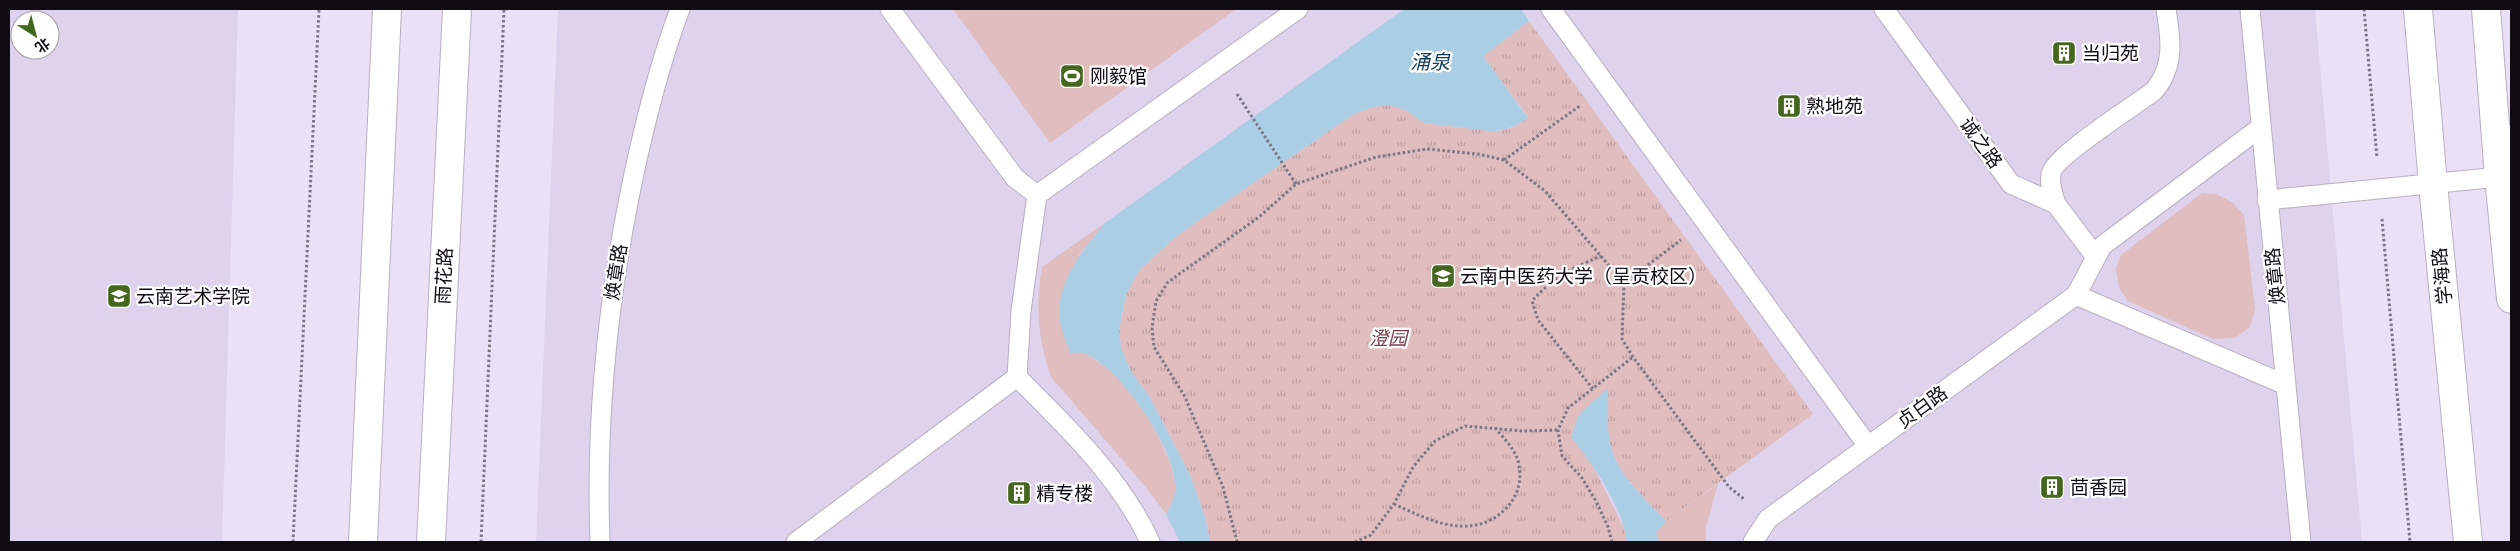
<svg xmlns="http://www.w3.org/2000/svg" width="2520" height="551" viewBox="0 0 2520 551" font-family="'Zilla Slab','Noto Sans SC',serif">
<defs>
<pattern id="grass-tufts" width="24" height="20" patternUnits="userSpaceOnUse" patternTransform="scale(1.25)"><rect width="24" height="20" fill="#e0bdbf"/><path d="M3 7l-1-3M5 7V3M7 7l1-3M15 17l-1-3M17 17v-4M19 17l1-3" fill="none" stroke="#bfa1a3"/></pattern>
</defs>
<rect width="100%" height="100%" fill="#eae1f6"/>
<path fill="#ded2ed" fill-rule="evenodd" d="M 9,9 L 238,9 L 222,542 L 9,542 ZM 20,20 L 50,20 L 50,50 L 20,50 Z
M 558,9 L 2315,9 L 2362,542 L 536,542 Z"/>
<path fill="url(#grass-tufts)" d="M 1529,21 L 1813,414 L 1666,521 C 1648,502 1620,476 1612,451 C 1605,432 1608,409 1608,389 L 1594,468 L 1625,530 L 1627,542 L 1210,542 L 1205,517 L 1190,475 L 1150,398 L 1129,368 L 1121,348 L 1119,330 L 1126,294 L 1140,269 L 1179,234 L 1352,115 L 1372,107 L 1388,105 L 1406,110 L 1424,123 L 1491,131 C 1506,131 1516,127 1528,117 L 1483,56 Z"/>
<path fill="#e0bdbf" d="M 953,9 L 1236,9 L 1050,143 Z
M 2202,193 L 2216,194 L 2233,203 L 2244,215 L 2255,309 L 2250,327 L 2235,338 L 2213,339 L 2128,301 L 2119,288 L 2116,268 L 2121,255 Z
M 1105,223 L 1079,255 L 1087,354 C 1098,362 1111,370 1121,380 C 1140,400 1179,464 1175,493 C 1174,500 1169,508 1166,514 L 1144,485 L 1051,377 C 1038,340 1035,305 1042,267 Z
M 1718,484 L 1706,527 L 1706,542 L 1659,542 L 1656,533 L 1666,521 Z"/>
<path fill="#aacee4" d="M 1404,9 L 1521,9 L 1529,21 L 1483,56 L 1528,118 C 1515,126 1506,131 1491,131 L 1424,123 L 1406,110 L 1388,105 L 1372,107 L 1352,115 L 1179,234 L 1140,269 L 1126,294 L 1119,330 L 1121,348 L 1129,368 L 1150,398 L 1190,475 L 1205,517 L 1210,542 L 1180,542 L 1166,514 C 1169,508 1174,500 1175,493 C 1181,455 1122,371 1088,355 C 1083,352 1075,353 1070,353 C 1067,344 1063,336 1061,327 C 1052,287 1081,252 1105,223 Z
M 1608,388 C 1608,408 1606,431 1612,450 C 1619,476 1648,502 1666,521 L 1656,533 L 1659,542 L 1627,542 C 1621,503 1595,468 1571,437 L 1579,414 Z"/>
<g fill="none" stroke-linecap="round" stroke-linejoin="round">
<defs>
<path id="lane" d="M 890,9 L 1015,178 L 1037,195 L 1298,9
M 1551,9 L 1868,446
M 1884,9 L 2011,184 L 2056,204 L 2095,256
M 2250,9 L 2301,542
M 2267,200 L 2499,177
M 2056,204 C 2053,195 2049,184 2051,174 C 2053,157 2137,104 2154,91 C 2175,66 2171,39 2166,9
M 2076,295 L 2286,385
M 1017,377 C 1066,426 1121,478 1150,542
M 600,542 C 595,411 610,279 639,151 C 650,103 663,54 680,9
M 796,542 L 1017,377 L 1021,311 L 1037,195
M 1753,542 L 1768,519 L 2076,295 L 2102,246 L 2261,127"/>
<path id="street" d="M 2499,177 L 2511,139"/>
<path id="secondary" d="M 2418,9 L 2433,184 L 2468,542
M 2486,9 L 2499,177 L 2511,299
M 363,542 L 387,9
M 431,542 L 457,9"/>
</defs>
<use href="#lane" stroke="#b8afc3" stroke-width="21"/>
<use href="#street" stroke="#b8afc3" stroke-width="30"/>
<use href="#secondary" stroke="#b8afc3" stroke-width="30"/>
<path stroke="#7b7583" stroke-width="3" stroke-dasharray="2.5 2.5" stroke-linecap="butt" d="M 2364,9 L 2377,158
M 1237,94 L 1296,184
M 1504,160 L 1581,105
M 2382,219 L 2410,542
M 1624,283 L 1681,240
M 1593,389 L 1538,320 L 1532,301 C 1555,276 1570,269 1601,256
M 1394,504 C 1414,513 1437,525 1459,526 C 1493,529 1526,501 1519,465 C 1517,451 1503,437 1494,427
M 293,542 L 319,9
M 481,542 L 504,9
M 1237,542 L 1223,487 L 1185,397 L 1154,347 L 1152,328 L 1156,301 L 1168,282 L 1259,217 L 1296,184 L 1376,157 L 1427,149 L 1478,154 L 1504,160 L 1545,191 L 1624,283 L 1622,339 L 1633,357 L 1729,487 L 1744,499
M 1355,542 L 1371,535 L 1394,504 L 1413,467 L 1435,441 L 1465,426 L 1523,431 L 1558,430
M 1612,542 L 1608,527 L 1596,501 L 1582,478 L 1562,456 L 1558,430 L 1568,408 L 1633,357"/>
<use href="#lane" stroke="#fff" stroke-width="19"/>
<use href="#street" stroke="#fff" stroke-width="28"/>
<use href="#secondary" stroke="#fff" stroke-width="28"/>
</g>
<defs>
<symbol id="building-square" viewBox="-11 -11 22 22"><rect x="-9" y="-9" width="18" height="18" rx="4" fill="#44661d" stroke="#fff"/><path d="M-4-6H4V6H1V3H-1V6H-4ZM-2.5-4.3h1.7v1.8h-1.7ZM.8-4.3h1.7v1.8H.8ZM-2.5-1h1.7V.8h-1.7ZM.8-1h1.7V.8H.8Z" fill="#fff"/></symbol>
<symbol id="stadium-square" viewBox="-11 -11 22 22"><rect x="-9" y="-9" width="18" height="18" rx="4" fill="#44661d" stroke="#fff"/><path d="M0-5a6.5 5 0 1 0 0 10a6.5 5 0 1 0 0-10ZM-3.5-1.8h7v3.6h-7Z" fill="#fff"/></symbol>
<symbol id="university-square" viewBox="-11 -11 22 22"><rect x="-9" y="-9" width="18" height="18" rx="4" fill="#44661d" stroke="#fff"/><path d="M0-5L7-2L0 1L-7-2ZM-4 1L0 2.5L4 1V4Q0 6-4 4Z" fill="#fff"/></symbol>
</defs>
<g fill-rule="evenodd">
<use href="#building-square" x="2050" y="39" width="28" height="28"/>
<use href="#stadium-square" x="1058" y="62" width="28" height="28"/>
<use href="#building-square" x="1775" y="92" width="28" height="28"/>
<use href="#university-square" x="1429" y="262" width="28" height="28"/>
<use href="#university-square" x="105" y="282" width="28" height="28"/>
<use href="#building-square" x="2038" y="473" width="28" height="28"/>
<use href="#building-square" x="1005" y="479" width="28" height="28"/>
</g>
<g text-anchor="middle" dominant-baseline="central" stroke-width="4.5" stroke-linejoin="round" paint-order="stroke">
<g font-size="19" fill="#0f0c13" stroke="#fff" text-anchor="start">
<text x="2082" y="53">当归苑</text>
<text x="1090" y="76">刚毅馆</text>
<text x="1806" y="106">熟地苑</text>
<text x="1460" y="276">云南中医药大学（呈贡校区）</text>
<text x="136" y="296">云南艺术学院</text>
<text x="2070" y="487">茴香园</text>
<text x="1036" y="493">精专楼</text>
</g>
<g font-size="19" fill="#0f0c13" stroke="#fff">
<text transform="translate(1981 143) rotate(54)">诚之路</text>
<text transform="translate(616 272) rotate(-81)">焕章路</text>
<text transform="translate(444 276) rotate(-87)">雨花路</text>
<text transform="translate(2275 276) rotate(-96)">焕章路</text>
<text transform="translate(2442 276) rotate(-96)">学海路</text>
<text transform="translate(1922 407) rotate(-36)">贞白路</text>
</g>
<g font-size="19" font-style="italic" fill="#773e44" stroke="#fff">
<text x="1388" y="338">澄园</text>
</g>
<g font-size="20" font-style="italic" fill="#103e56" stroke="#fff">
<text x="1430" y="62">涌泉</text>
</g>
</g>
<rect width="2520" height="551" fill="none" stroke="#0f0c13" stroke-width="20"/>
<g transform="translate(35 35) rotate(144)"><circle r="24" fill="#ffffff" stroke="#9f9ea1"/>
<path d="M0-4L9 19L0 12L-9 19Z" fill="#44661d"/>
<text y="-8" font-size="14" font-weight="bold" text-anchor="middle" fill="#0f0c13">北</text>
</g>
</svg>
